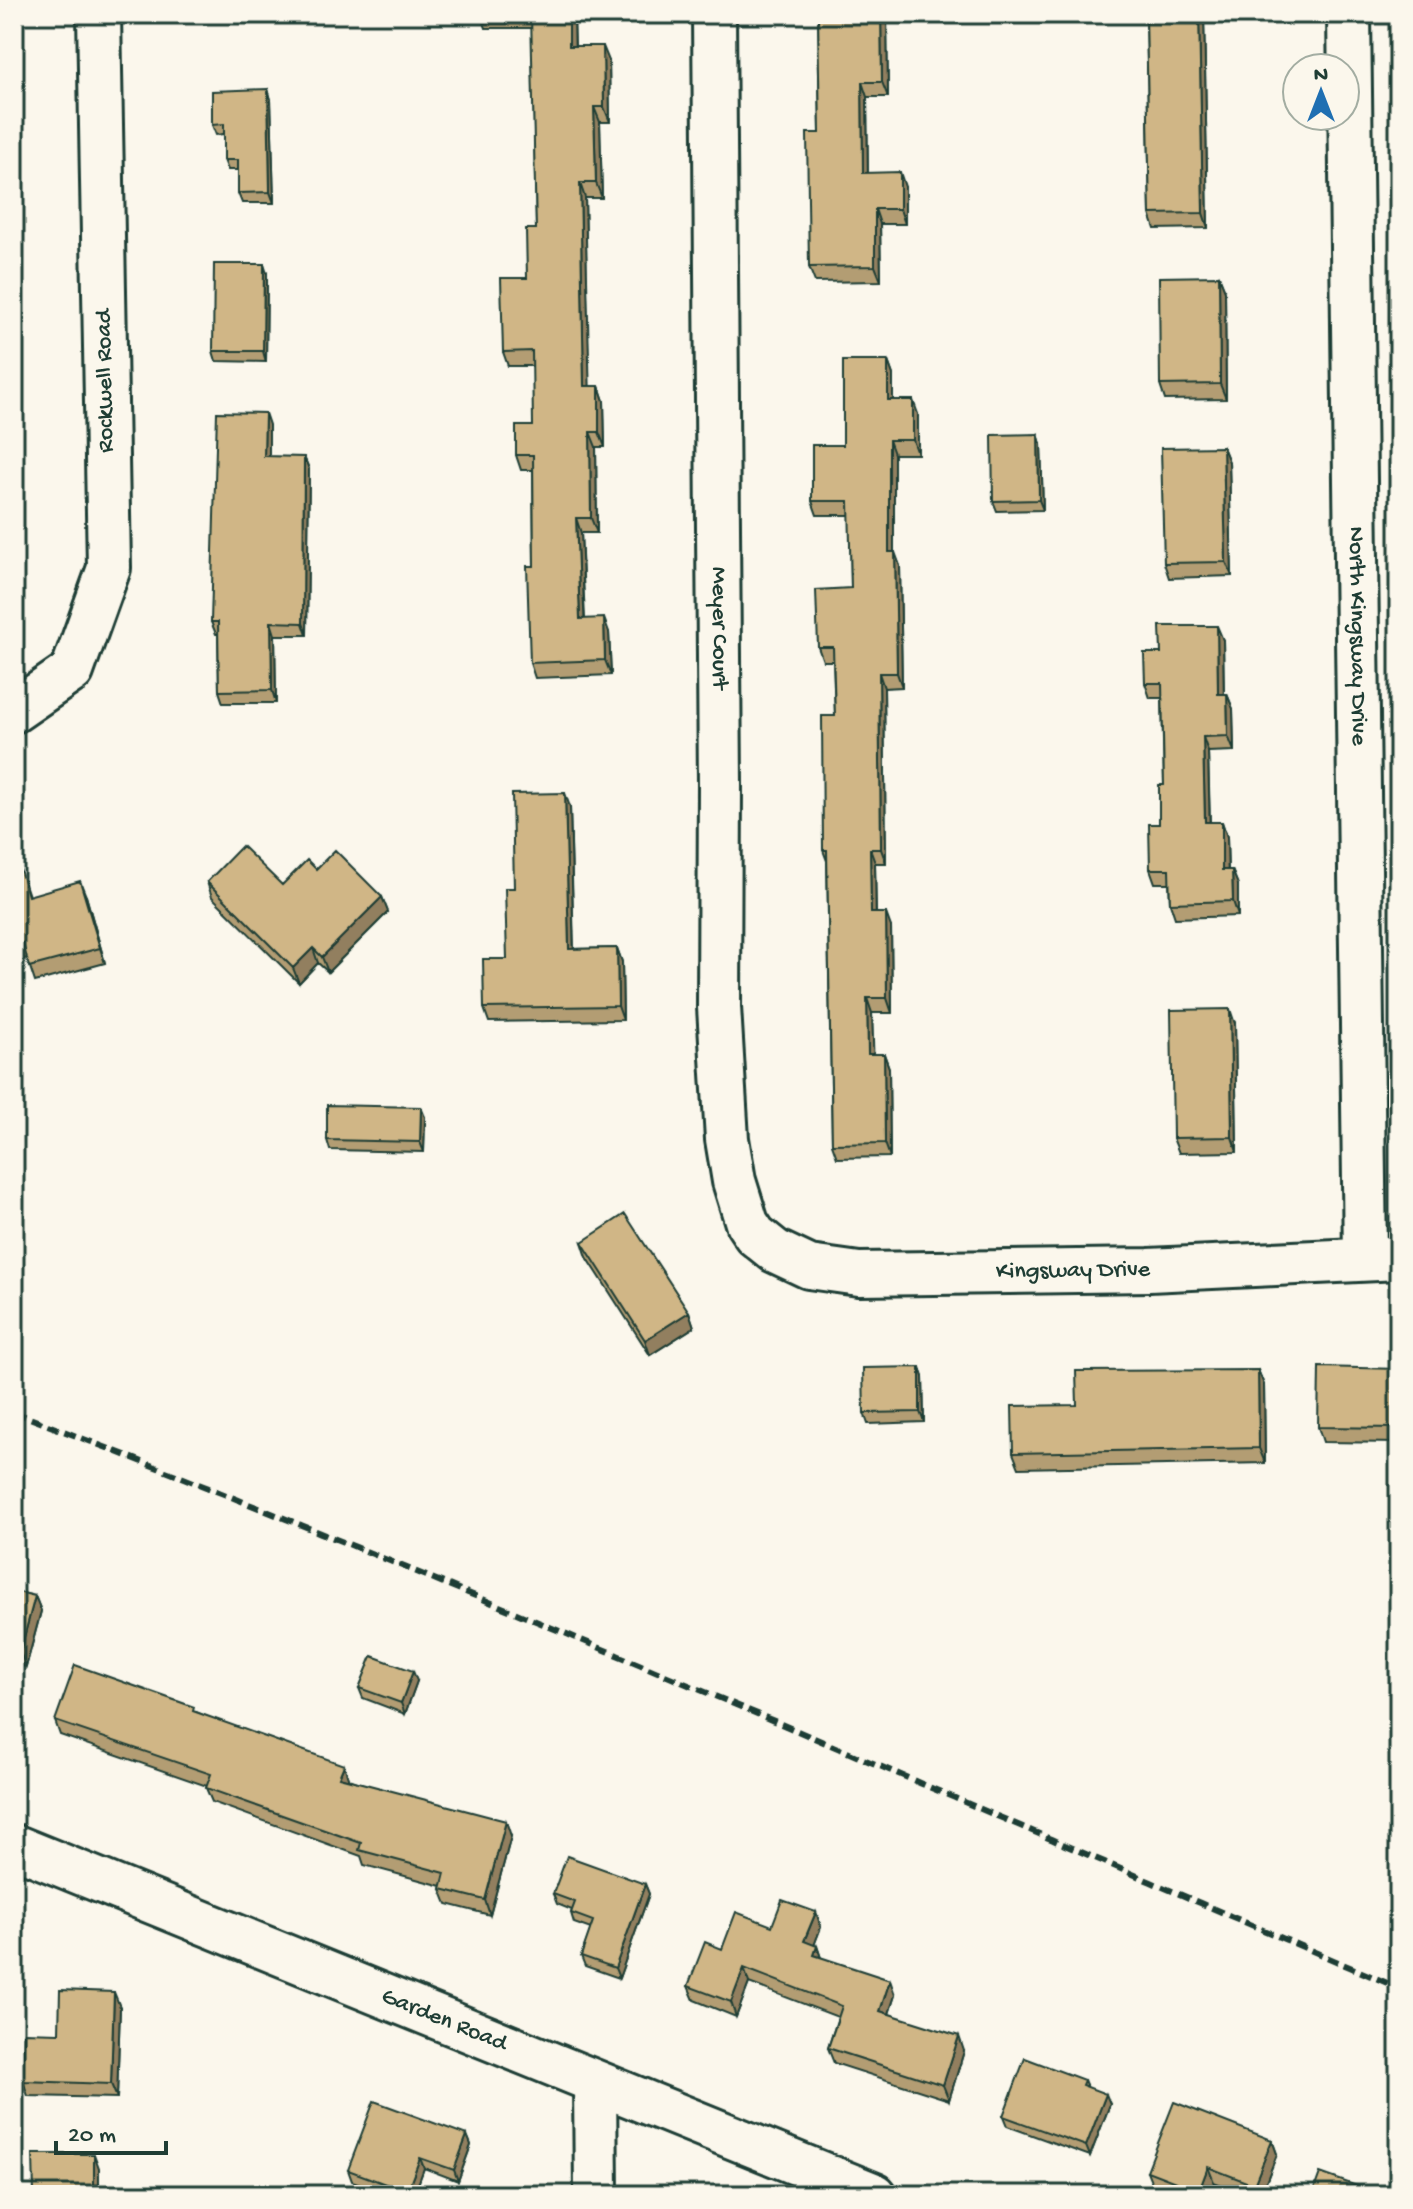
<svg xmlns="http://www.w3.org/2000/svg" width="1413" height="2209" viewBox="0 0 1413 2209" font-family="'Gochi Hand',sans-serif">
<rect width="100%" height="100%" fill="#fbf7ec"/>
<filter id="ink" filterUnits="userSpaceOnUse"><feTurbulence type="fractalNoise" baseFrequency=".0125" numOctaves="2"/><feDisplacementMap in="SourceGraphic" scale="16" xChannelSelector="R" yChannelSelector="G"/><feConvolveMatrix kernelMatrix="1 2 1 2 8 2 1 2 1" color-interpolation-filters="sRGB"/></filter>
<g filter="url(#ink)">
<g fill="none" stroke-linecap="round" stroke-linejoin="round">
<defs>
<g id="minor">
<path id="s1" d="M 714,14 L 720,785 L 719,1007 L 727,1139 L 734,1181 L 747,1223 L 755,1235 L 775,1251 L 809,1267 L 859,1274 L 1149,1270 L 1399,1258"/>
<path id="s2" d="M 1349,14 L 1365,1258"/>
<path d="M 14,711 L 72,671 L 109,568 L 99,14"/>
<path id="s3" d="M 14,1846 L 875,2195"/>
<path d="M 595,2083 L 596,2195"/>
</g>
</defs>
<use href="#minor" stroke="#1f3d34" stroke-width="48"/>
<use href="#minor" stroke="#fbf7ec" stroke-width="42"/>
<path stroke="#1f3d34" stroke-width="6" stroke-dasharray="12 6" stroke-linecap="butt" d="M 14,1412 C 481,1591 939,1792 1399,1988"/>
</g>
<path fill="#b39d73" stroke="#1f3d34" stroke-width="2" d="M 481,14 L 574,14 L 575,46 L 609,61 L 610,122 L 600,122 L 602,198 L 585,198 L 589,386 L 599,386 L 604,401 L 605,447 L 596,447 L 597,533 L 581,533 L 585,619 L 609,632 L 611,675 L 535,678 L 530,663 L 534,566 L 533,470 L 521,470 L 516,455 L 533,426 L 533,366 L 508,366 L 503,352 L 527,278 L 536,229 L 532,28 L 486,28 Z
M 818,14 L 887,14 L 888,97 L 867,97 L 868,173 L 905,187 L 905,224 L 880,224 L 881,281 L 815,282 L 809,267 L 820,133 Z
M 1146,14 L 1204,14 L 1208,228 L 1155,229 L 1150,214 Z
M 268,89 L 271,100 L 274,203 L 242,203 L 238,193 L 238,170 L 228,170 L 224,160 L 224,134 L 216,135 L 212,125 Z
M 267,274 L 266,362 L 216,361 L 213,351 Z
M 1219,276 L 1225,291 L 1226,399 L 1165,400 L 1160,385 Z
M 888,361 L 893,375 L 893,400 L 918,414 L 918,454 L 894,454 L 894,552 L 900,566 L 902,687 L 884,688 L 886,863 L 875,863 L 876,913 L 891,927 L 892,1013 L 872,1013 L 873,1054 L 884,1054 L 889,1068 L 890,1157 L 837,1158 L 832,1144 L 827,861 L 823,850 L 835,716 L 833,661 L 823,661 L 818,647 L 851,588 L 850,515 L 817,515 L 812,501 Z
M 269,425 L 269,457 L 304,457 L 309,469 L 307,635 L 275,635 L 276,703 L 223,703 L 219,691 L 218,634 L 216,634 L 211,622 Z
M 1038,434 L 1041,444 L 1043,510 L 997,511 L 993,501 Z
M 1223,447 L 1229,462 L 1232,576 L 1169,578 L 1164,563 Z
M 1223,640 L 1224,694 L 1227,694 L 1233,709 L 1234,751 L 1208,752 L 1210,822 L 1222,822 L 1227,837 L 1228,870 L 1232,870 L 1238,885 L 1238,916 L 1175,918 L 1170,903 L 1169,883 L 1155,883 L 1150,869 L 1159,824 L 1164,785 L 1162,698 L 1150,698 L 1145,683 L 1161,653 Z
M 570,807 L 574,949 L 617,948 L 622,962 L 623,1020 L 489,1022 L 484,1008 L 507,959 L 514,888 Z
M 14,867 L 24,881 L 29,896 L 86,896 L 105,963 L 35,982 L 27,958 L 14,962 Z
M 316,869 L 382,897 L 388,912 L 328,972 L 318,963 L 299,983 L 212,897 L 207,882 L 282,885 Z
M 1235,1024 L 1237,1152 L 1179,1153 L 1173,1138 Z
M 425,1117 L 424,1152 L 330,1150 L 327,1140 Z
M 582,1242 L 689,1312 L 694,1327 L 650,1355 L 587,1257 Z
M 1399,1369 L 1399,1443 L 1323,1442 L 1318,1427 Z
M 1258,1370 L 1264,1385 L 1265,1463 L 1019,1468 L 1013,1453 L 1077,1405 Z
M 923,1377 L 924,1422 L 868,1424 L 864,1413 Z
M 14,1591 L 35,1596 L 41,1611 L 26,1667 L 14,1664 Z
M 417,1681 L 405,1714 L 363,1698 L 359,1688 Z
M 196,1712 L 349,1779 L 511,1836 L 490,1915 L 447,1904 L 441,1889 L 442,1886 L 364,1865 L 361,1856 L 212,1802 L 206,1788 L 207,1786 L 60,1735 L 55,1721 Z
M 645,1884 L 649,1894 L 619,1978 L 585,1966 L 581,1956 L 591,1929 L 574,1923 L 571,1913 L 572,1910 L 557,1904 L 553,1894 Z
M 816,1912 L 821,1927 L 814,1945 L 817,1946 L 821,1958 L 895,1995 L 889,2014 L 964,2051 L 949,2100 L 834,2063 L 828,2048 L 838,2017 L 749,1983 L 736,2017 L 694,2000 L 688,1986 L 722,1949 L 772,1926 Z
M 120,2007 L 117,2098 L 28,2096 L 23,2081 L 59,2033 Z
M 1084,2080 L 1087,2087 L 1110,2104 L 1090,2156 L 1007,2126 L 1003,2116 Z
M 467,2135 L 471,2145 L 458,2181 L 424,2168 L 414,2195 L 391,2195 L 352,2181 L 348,2170 Z
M 1272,2140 L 1277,2154 L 1261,2195 L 1248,2195 L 1214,2182 L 1209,2195 L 1177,2195 L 1153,2186 L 1147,2171 Z"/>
<path fill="#927f5e" stroke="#1f3d34" stroke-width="2" d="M 569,14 L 574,14 L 575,61 L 569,46 Z
M 881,14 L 887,14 L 888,97 L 882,82 Z
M 1199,14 L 1204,14 L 1208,228 L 1203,213 Z
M 603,46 L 609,61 L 610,122 L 604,107 Z
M 862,82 L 867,97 L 868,188 L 863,173 Z
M 268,89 L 271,100 L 274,203 L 270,192 Z
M 594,107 L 600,122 L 602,198 L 596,183 Z
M 900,172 L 905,187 L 905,224 L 900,209 Z
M 580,183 L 585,198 L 590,401 L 584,386 Z
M 875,209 L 880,224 L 881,281 L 875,266 Z
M 264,264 L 267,274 L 266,362 L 263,351 Z
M 1219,276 L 1225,291 L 1226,399 L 1220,384 Z
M 888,361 L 893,375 L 893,414 L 888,400 Z
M 599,386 L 604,401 L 605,447 L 599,432 Z
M 913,400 L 918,414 L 918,454 L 913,440 Z
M 265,413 L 269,425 L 269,469 L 264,456 Z
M 590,432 L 596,447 L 597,533 L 591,518 Z
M 1038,434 L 1041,444 L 1043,510 L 1039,500 Z
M 889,440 L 894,454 L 894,566 L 889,552 Z
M 1223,447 L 1229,462 L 1232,576 L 1226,562 Z
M 304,457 L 309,469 L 307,635 L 303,623 Z
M 576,518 L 581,533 L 585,634 L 580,619 Z
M 895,552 L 900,566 L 902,687 L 897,673 Z
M 604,618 L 609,632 L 611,675 L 605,660 Z
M 271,622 L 275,635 L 276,703 L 272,690 Z
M 1217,626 L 1223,640 L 1224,709 L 1218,694 Z
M 879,673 L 884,688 L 886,863 L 881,849 Z
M 1227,694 L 1233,709 L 1234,751 L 1228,736 Z
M 1203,737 L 1208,752 L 1210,837 L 1205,822 Z
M 565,793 L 570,807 L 574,963 L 569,949 Z
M 1222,822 L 1227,837 L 1228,885 L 1222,870 Z
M 870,849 L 875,863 L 876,927 L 871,913 Z
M 1232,870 L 1238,885 L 1238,916 L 1233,901 Z
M 80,881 L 86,896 L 105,963 L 100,948 Z
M 382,897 L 388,912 L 328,972 L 322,957 Z
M 886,913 L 891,927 L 892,1013 L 887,998 Z
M 313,948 L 318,963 L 299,983 L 293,968 Z
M 617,948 L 622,962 L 623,1020 L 618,1006 Z
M 867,998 L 872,1013 L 874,1068 L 868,1054 Z
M 1230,1009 L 1235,1024 L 1237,1152 L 1232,1137 Z
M 884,1054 L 889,1068 L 890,1157 L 885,1143 Z
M 421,1107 L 425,1117 L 424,1152 L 420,1142 Z
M 689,1312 L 694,1327 L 650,1355 L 645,1340 Z
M 920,1367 L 923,1377 L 924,1422 L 920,1412 Z
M 1258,1370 L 1264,1385 L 1265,1463 L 1259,1448 Z
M 35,1596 L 41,1611 L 26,1667 L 20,1652 Z
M 413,1671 L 417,1681 L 405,1714 L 401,1703 Z
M 344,1765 L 349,1780 L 339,1777 Z
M 506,1821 L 511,1836 L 490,1915 L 485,1900 Z
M 645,1884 L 649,1894 L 619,1978 L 615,1968 Z
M 816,1912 L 821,1927 L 810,1956 L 804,1941 Z
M 817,1946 L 822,1961 L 814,1955 Z
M 744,1968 L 749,1983 L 736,2017 L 731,2002 Z
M 890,1980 L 895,1995 L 885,2026 L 880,2011 Z
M 114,1992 L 120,2007 L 117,2098 L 111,2084 Z
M 959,2036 L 964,2051 L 949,2100 L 943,2085 Z
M 1106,2094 L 1110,2104 L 1090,2156 L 1086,2146 Z
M 467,2135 L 471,2145 L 458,2181 L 454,2170 Z
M 1272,2140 L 1277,2154 L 1261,2195 L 1258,2195 L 1254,2185 Z
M 94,2154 L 99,2168 L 99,2195 L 94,2195 Z
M 420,2158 L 424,2168 L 414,2195 L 408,2195 L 407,2192 Z
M 1208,2167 L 1214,2182 L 1209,2195 L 1201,2195 L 1199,2191 Z"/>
<path fill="#d0b686" stroke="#1f3d34" stroke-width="2" d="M 531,14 L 569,14 L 569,46 L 603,46 L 604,107 L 594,107 L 596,183 L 580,183 L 584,386 L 599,386 L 599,432 L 590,432 L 591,518 L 576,518 L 580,619 L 604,618 L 605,660 L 530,663 L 527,566 L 534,566 L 533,455 L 516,455 L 516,426 L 533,426 L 532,351 L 503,352 L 501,278 L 527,278 L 526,229 L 536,229 Z
M 818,14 L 881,14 L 882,82 L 862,82 L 863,173 L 900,172 L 900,209 L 875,209 L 875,266 L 809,267 L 807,133 L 820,133 Z
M 1146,14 L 1199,14 L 1203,213 L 1150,214 Z
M 268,89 L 270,192 L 238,193 L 238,160 L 224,160 L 224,124 L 212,125 L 212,91 Z
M 214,264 L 264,264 L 263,351 L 213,351 Z
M 1219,276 L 1220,384 L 1160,385 L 1159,277 Z
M 843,361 L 888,361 L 888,400 L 913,400 L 913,440 L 889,440 L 889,552 L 895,552 L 897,673 L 879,673 L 881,849 L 870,849 L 871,913 L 886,913 L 887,998 L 867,998 L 868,1054 L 884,1054 L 885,1143 L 832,1144 L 827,850 L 823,850 L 822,716 L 835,716 L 833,647 L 818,647 L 816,590 L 851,588 L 849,501 L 812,501 L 812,445 L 843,445 Z
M 217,412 L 265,413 L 264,456 L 304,457 L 303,623 L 271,622 L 272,690 L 219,691 L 218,622 L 211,622 Z
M 1038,434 L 1039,500 L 993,501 L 992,435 Z
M 1223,447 L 1226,562 L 1164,563 L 1161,448 Z
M 1160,626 L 1217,626 L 1218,694 L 1227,694 L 1228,736 L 1203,737 L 1205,822 L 1222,822 L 1222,870 L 1232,870 L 1233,901 L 1170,903 L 1169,869 L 1150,869 L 1149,824 L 1159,824 L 1159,785 L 1164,785 L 1162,683 L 1145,683 L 1144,653 L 1161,653 Z
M 565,793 L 569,949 L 617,948 L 618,1006 L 484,1008 L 483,959 L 507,959 L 505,888 L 514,888 L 512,794 Z
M 242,846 L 282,885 L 307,860 L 316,869 L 335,850 L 382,897 L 322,957 L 313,948 L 293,968 L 207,882 Z
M 19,866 L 28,896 L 80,881 L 100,948 L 29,967 L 23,943 L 14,945 L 14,867 Z
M 1230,1009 L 1232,1137 L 1173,1138 L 1171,1010 Z
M 327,1105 L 421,1107 L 420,1142 L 327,1140 Z
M 625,1214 L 689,1312 L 645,1340 L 582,1242 Z
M 920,1367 L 920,1412 L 864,1413 L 863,1368 Z
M 1319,1367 L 1399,1369 L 1399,1428 L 1318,1427 Z
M 1258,1370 L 1259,1448 L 1013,1453 L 1012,1406 L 1077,1405 L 1076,1371 Z
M 14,1591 L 35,1596 L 20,1652 L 14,1651 Z
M 372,1656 L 413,1671 L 401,1703 L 359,1688 Z
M 75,1665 L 194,1707 L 193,1711 L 344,1765 L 339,1777 L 506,1821 L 485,1900 L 441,1889 L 445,1873 L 359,1850 L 361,1843 L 206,1788 L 211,1774 L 55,1721 Z
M 567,1856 L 645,1884 L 615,1968 L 581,1956 L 593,1921 L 571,1913 L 575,1902 L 553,1894 Z
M 782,1900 L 816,1912 L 804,1941 L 817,1946 L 814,1955 L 890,1980 L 880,2011 L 959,2036 L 943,2085 L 828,2048 L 842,2006 L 744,1968 L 731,2002 L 688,1986 L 705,1942 L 722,1949 L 736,1912 L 772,1926 Z
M 60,1990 L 114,1992 L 111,2084 L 23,2081 L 24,2032 L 59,2033 Z
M 1025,2058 L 1084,2080 L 1082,2085 L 1106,2094 L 1086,2146 L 1003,2116 Z
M 374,2101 L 467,2135 L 454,2170 L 420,2158 L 407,2192 L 348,2170 Z
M 1174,2102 L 1272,2140 L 1254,2185 L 1208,2167 L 1199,2191 L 1147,2171 Z
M 33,2154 L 94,2154 L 94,2195 L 34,2195 Z
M 1320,2173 L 1382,2195 L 1312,2195 Z"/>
</g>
<g text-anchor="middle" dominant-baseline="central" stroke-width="7" stroke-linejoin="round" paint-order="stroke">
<g font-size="24" fill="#1f3d34" stroke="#fbf7ec">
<text transform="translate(106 381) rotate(-91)">Rockwell Road</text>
<text stroke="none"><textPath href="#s1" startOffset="614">Meyer Court</textPath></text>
<text stroke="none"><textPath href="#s2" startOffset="622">North Kingsway Drive</textPath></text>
<text stroke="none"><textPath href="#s1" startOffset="1554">Kingsway Drive</textPath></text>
<text stroke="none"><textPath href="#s3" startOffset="464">Garden Road</textPath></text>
</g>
</g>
<rect width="1413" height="2209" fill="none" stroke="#fbf7ec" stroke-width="48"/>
<rect x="24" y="24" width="1365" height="2161" fill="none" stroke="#1f3d34" stroke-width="3" filter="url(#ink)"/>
<g transform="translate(1321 92)"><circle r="38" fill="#fbf7ec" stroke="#a3ada2" stroke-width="2"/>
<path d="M0-6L14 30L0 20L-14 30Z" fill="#1f6fb2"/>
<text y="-12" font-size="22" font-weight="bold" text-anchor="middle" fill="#1f3d34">N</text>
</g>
<path d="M56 2141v12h110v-12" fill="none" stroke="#1f3d34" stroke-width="4"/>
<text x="68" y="2141" font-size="24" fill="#1f3d34" stroke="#fbf7ec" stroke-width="6" paint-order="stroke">20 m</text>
</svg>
